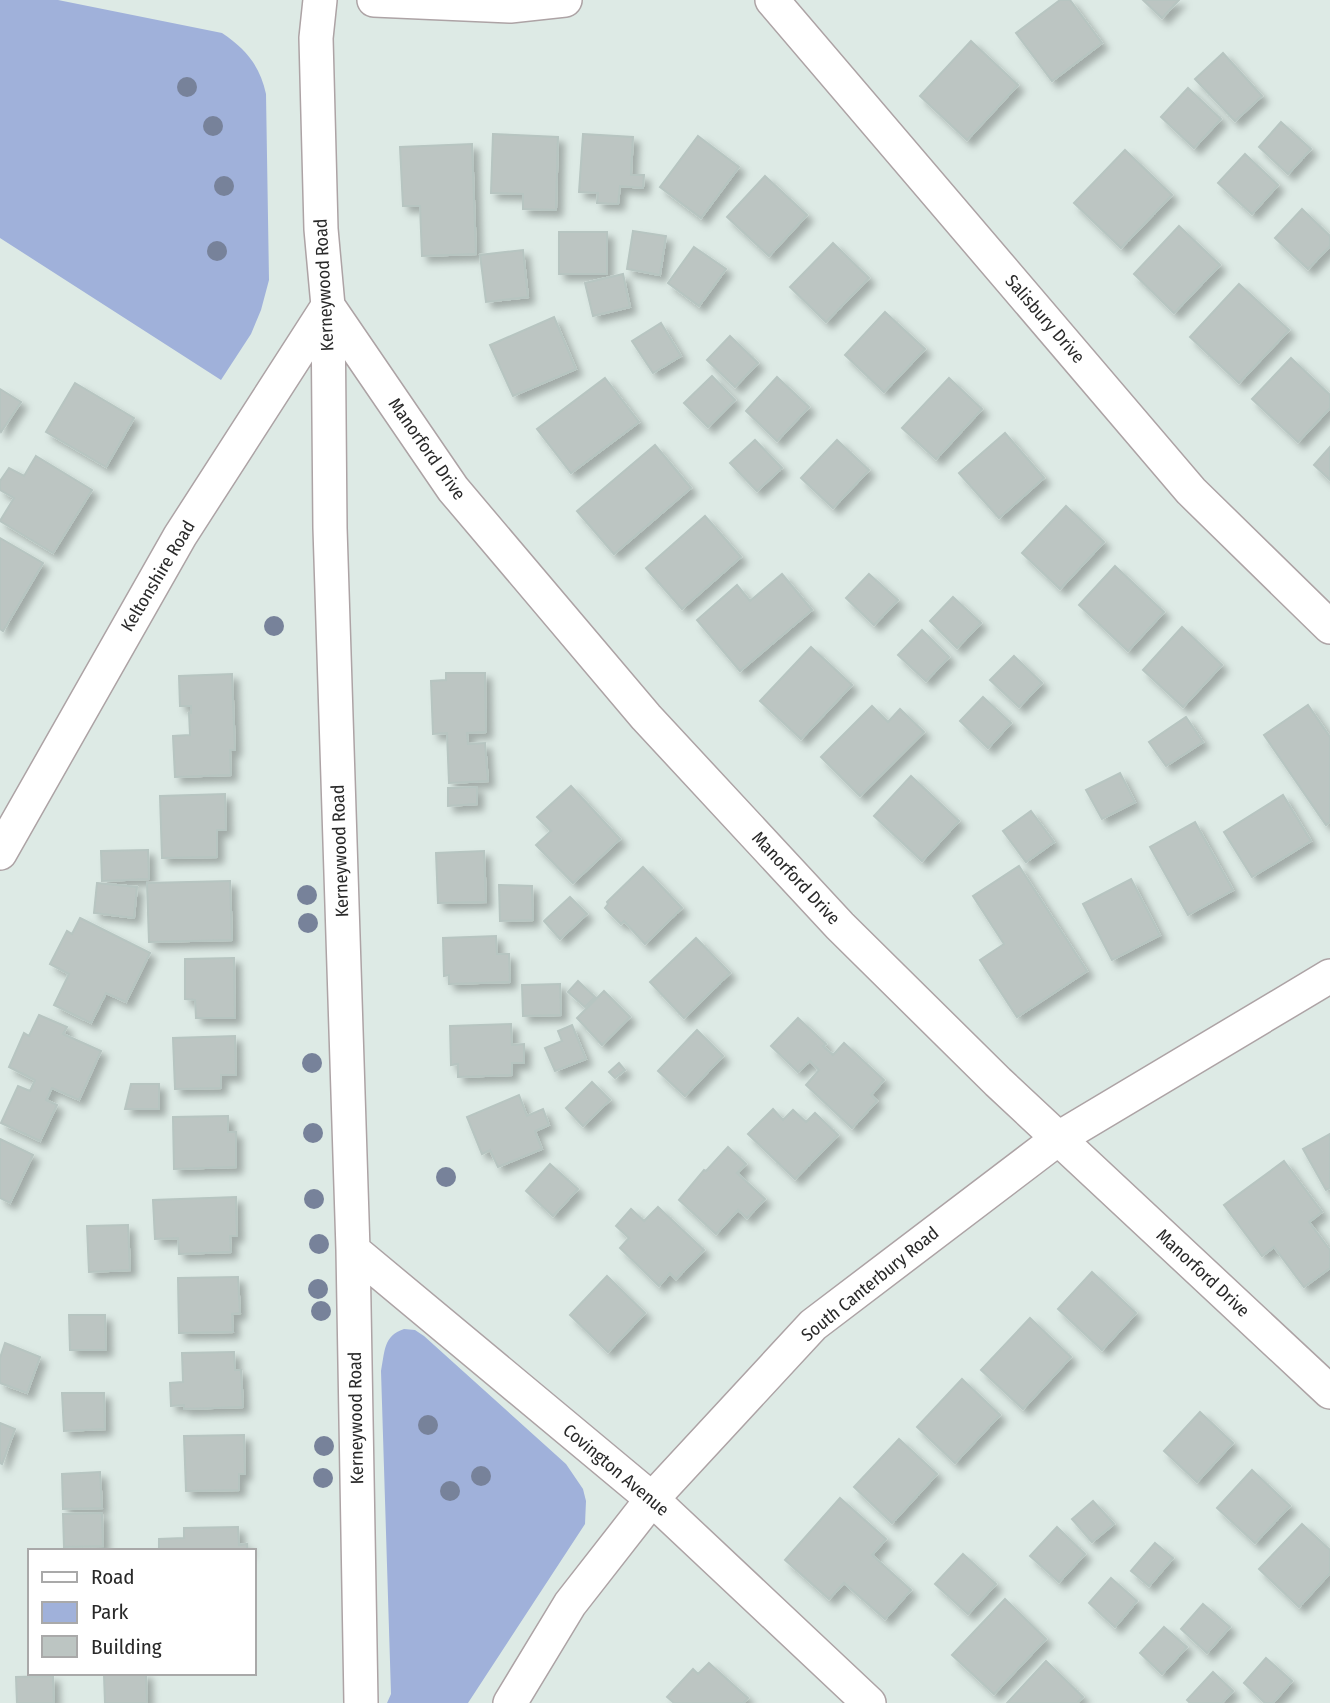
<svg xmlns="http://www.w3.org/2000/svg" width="1330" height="1703" viewBox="0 0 1330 1703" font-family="'Fira Sans Condensed',sans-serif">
<defs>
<filter id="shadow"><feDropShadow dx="6" dy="6" stdDeviation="3.5" flood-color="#0004"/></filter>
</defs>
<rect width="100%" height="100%" fill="#ddeae5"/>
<path fill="#a0b1da" d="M 0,0 L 58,0 L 222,33 C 246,49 260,66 266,94 L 269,280 L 261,310 L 251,334 L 221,380 L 0,238 Z
M 404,1329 L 415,1330 L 424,1336 L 566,1464 L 583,1489 L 586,1501 L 585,1524 L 468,1703 L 387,1703 L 391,1694 L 381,1371 C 385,1352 383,1336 404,1329 Z"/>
<path fill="#bcc5c2" stroke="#b7c5c1" stroke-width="2" filter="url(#shadow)" d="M 1060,0 L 1070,0 L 1102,43 L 1052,81 L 1016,33 Z
M 1143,0 L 1179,0 L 1162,18 Z
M 971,41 L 1018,85 L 967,140 L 920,96 Z
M 1223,53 L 1262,96 L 1235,121 L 1195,79 Z
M 1188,88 L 1221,119 L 1194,148 L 1161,117 Z
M 1281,122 L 1311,149 L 1288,174 L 1259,147 Z
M 493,134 L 558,137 L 556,210 L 523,209 L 523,194 L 491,193 Z
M 583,134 L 633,137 L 631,175 L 644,175 L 643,188 L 620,186 L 618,204 L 597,203 L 598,193 L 579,192 Z
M 698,136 L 739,167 L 701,218 L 660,187 Z
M 472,144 L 476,254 L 422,256 L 420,206 L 403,206 L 400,147 Z
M 1125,150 L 1172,195 L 1121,248 L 1074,203 Z
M 1245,154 L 1278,185 L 1252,214 L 1218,183 Z
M 765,176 L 807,215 L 769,256 L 727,217 Z
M 1302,209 L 1330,236 L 1330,246 L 1308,269 L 1275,238 Z
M 1179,226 L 1220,265 L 1174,313 L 1134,274 Z
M 633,231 L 666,236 L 660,275 L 627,269 Z
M 559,232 L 607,232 L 607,274 L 559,274 Z
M 833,243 L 869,278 L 826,322 L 790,287 Z
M 694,247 L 726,269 L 699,306 L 668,283 Z
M 523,250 L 528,297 L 486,302 L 480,255 Z
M 623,274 L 630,307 L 593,316 L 585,283 Z
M 1239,284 L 1289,330 L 1239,383 L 1190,337 Z
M 885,312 L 925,349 L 884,392 L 845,355 Z
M 554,317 L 576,369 L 513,396 L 490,345 Z
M 661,323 L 681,356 L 653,373 L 632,341 Z
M 730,336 L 758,363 L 735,387 L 707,360 Z
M 1291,358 L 1330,395 L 1330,408 L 1298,442 L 1252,399 Z
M 712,376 L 735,400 L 708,427 L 684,403 Z
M 777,377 L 809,407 L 777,441 L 746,411 Z
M 605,378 L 639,422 L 571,473 L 537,429 Z
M 949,378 L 982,409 L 936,459 L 902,428 Z
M 75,383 L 134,418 L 106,467 L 46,432 Z
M 0,389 L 21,402 L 1,432 L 0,430 Z
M 1005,433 L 1044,478 L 999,518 L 959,473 Z
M 755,440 L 782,468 L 757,491 L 730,463 Z
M 837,440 L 869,470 L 833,508 L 801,478 Z
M 655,445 L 691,488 L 614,554 L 577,511 Z
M 1330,447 L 1330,480 L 1314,465 Z
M 36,456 L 92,490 L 53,553 L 0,521 L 14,498 L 0,490 L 0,481 L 9,468 L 24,476 Z
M 1066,506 L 1104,542 L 1060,589 L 1022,553 Z
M 705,516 L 741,557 L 682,609 L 646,568 Z
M 0,538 L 43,563 L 3,631 L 0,629 Z
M 1115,566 L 1164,612 L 1128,651 L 1079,605 Z
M 782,574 L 812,610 L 740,671 L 697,620 L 737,585 L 750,601 Z
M 869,574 L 898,600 L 874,625 L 846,598 Z
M 953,597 L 981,623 L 957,648 L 930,621 Z
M 1182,627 L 1222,665 L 1183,707 L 1143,670 Z
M 922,630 L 949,657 L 926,681 L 898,655 Z
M 811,647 L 852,685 L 801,739 L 760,701 Z
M 1014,656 L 1042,683 L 1019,707 L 990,680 Z
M 446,673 L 485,673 L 486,732 L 467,733 L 468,744 L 485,743 L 488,781 L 449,783 L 447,733 L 433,734 L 431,681 L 446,680 Z
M 232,674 L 235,750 L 230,750 L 231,775 L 175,777 L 173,736 L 190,735 L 189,713 L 191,713 L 191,706 L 180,706 L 179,676 Z
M 983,697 L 1011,723 L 988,748 L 960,721 Z
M 1308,705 L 1330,737 L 1330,822 L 1326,825 L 1264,735 Z
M 872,706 L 888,722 L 900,709 L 924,732 L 860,796 L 821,757 Z
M 1186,717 L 1203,742 L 1166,766 L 1149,742 Z
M 1120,773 L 1135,802 L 1102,819 L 1086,790 Z
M 911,776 L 959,821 L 922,861 L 874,816 Z
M 571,786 L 620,839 L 573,883 L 536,845 L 551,831 L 537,817 Z
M 477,787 L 477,804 L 448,806 L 448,788 Z
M 225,794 L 226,830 L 217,830 L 217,857 L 162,858 L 160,796 Z
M 1283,795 L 1311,841 L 1252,877 L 1224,832 Z
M 1031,811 L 1054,842 L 1026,862 L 1003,831 Z
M 1195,822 L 1233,890 L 1188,915 L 1150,847 Z
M 148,850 L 149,879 L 102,881 L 101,851 Z
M 484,851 L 486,902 L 438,903 L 436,853 Z
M 1019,866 L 1087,971 L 1017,1017 L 980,960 L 1004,944 L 973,896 Z
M 643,867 L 682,908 L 645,944 L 624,921 L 621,924 L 605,908 L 608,904 L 607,902 Z
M 1131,879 L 1160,935 L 1112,960 L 1083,904 Z
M 230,881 L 232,940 L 149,942 L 147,883 Z
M 97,883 L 137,887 L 134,918 L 94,913 Z
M 499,885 L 532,886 L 533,920 L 500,921 Z
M 570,897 L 587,914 L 560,939 L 544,921 Z
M 80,918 L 150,953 L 126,1002 L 106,993 L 91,1023 L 54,1005 L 69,974 L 50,964 L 67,931 L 72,934 Z
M 496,936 L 497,954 L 509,954 L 510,982 L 449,984 L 449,975 L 444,976 L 443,938 Z
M 696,938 L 730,973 L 684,1018 L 650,982 Z
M 234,958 L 235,1018 L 196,1018 L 195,1000 L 185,999 L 185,959 Z
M 578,981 L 595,997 L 585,1007 L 568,992 Z
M 560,984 L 561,1015 L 523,1016 L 522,985 Z
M 604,991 L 630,1017 L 602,1045 L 577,1018 Z
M 39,1015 L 67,1027 L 63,1034 L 101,1051 L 79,1100 L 52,1088 L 46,1100 L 57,1105 L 40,1141 L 1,1123 L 18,1086 L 30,1091 L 35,1080 L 9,1067 L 24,1033 L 29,1036 Z
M 798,1018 L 826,1044 L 823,1046 L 833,1055 L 844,1043 L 884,1080 L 871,1095 L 877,1101 L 852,1128 L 806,1085 L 819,1070 L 810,1061 L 798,1072 L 771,1046 Z
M 511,1024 L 512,1045 L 524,1044 L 524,1063 L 512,1063 L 512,1075 L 458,1077 L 458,1064 L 451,1065 L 450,1026 Z
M 572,1025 L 586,1059 L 555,1071 L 545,1048 L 562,1041 L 558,1031 Z
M 697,1030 L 723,1056 L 685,1096 L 658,1071 Z
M 235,1036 L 236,1075 L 221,1075 L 221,1088 L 175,1089 L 173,1038 Z
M 619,1063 L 625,1070 L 615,1078 L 609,1072 Z
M 592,1082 L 610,1100 L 583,1126 L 566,1108 Z
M 131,1084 L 159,1084 L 159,1109 L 125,1109 Z
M 519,1095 L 527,1116 L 543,1109 L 549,1125 L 535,1131 L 542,1149 L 498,1167 L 490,1150 L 482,1154 L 467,1117 Z
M 773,1109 L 783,1120 L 793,1110 L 806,1122 L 815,1113 L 838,1135 L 795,1179 L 748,1134 Z
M 228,1116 L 228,1132 L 236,1132 L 236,1167 L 174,1169 L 173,1117 Z
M 1330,1134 L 1330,1188 L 1326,1190 L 1303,1149 Z
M 0,1139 L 33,1155 L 10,1203 L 0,1198 Z
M 728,1147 L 746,1164 L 737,1173 L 765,1199 L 747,1218 L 738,1210 L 716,1234 L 679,1200 L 704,1170 L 706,1171 Z
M 1284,1161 L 1322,1212 L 1309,1222 L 1330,1250 L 1330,1268 L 1304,1287 L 1274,1247 L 1262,1256 L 1224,1205 Z
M 550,1164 L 578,1189 L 553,1216 L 526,1191 Z
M 236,1197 L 237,1236 L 230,1236 L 231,1252 L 179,1254 L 178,1238 L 155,1239 L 153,1200 Z
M 658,1207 L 704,1250 L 676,1279 L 670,1273 L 659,1286 L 620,1248 L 629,1238 L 616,1226 L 631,1209 L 644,1221 Z
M 128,1225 L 130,1270 L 89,1272 L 87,1226 Z
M 1092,1272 L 1136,1313 L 1102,1350 L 1058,1309 Z
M 607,1276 L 645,1313 L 608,1352 L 570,1315 Z
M 238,1277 L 240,1313 L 232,1314 L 233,1332 L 179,1333 L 178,1278 Z
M 69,1315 L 105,1315 L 106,1350 L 70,1350 Z
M 1030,1318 L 1071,1357 L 1023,1409 L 981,1370 Z
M 5,1343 L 40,1357 L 27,1393 L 0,1383 L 0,1358 Z
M 234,1352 L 235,1370 L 241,1370 L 243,1407 L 184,1409 L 184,1405 L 171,1406 L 170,1383 L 183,1382 L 182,1353 Z
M 962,1379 L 1000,1415 L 955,1463 L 917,1427 Z
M 62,1393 L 104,1393 L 105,1429 L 64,1431 Z
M 1200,1412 L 1233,1443 L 1197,1482 L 1164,1451 Z
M 0,1423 L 15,1429 L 2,1464 L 0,1463 Z
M 244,1435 L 245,1474 L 239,1474 L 239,1490 L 186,1491 L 184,1436 Z
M 899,1439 L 937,1474 L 892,1523 L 854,1487 Z
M 1252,1470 L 1290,1506 L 1255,1543 L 1217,1508 Z
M 100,1472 L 102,1508 L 63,1509 L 62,1474 Z
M 840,1498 L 886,1539 L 872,1555 L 911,1590 L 885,1619 L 844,1583 L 829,1599 L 785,1560 Z
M 1093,1501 L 1114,1524 L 1092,1542 L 1072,1519 Z
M 102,1513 L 103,1546 L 64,1547 L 63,1514 Z
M 1302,1524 L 1330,1550 L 1330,1573 L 1299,1607 L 1259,1569 Z
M 238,1527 L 239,1545 L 247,1544 L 247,1551 L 159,1551 L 159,1539 L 184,1538 L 184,1528 Z
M 1057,1527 L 1085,1554 L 1059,1582 L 1030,1556 Z
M 1155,1543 L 1173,1558 L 1149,1586 L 1131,1571 Z
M 963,1554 L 996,1584 L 968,1614 L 935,1584 Z
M 1111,1578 L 1137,1601 L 1115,1627 L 1089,1603 Z
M 1005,1599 L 1046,1639 L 994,1694 L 952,1655 Z
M 1203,1604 L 1230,1627 L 1207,1653 L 1181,1629 Z
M 1164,1627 L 1187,1647 L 1162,1674 L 1140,1653 Z
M 1266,1658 L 1292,1681 L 1273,1703 L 1265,1703 L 1244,1683 Z
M 1046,1661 L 1083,1697 L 1077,1703 L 1007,1703 Z
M 709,1663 L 748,1698 L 743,1703 L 674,1703 L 667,1697 L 693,1669 L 698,1674 Z
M 1213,1672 L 1233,1691 L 1222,1703 L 1190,1703 L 1187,1700 Z
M 146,1673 L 147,1703 L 105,1703 L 104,1675 Z
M 53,1676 L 54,1703 L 17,1703 L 16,1677 Z"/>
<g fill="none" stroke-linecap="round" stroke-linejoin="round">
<defs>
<path id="street" d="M 320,0 L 316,38 L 321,229 L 328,306 L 330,528 L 353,1250 L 361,1703
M 374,0 L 510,6 L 565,0
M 772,0 L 1191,491 L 1330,627
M 0,853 L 180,536 L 328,306 L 453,489 L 646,717 L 840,926 L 998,1082 L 1330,1392
M 353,1250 L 652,1499 L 869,1703
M 510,1703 L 570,1604 L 652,1499 L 813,1325 L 1059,1138 L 1330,976"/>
</defs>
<use href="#street" stroke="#ada3a5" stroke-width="36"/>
<use href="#street" stroke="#fff" stroke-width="33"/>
</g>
<g fill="#77829a">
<circle cx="187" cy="87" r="10"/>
<circle cx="213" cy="126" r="10"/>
<circle cx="224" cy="186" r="10"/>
<circle cx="217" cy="251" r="10"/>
<circle cx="274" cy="626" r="10"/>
<circle cx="307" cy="895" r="10"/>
<circle cx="308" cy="923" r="10"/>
<circle cx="312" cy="1063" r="10"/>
<circle cx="313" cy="1133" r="10"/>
<circle cx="446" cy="1177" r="10"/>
<circle cx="314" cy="1199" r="10"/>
<circle cx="319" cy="1244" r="10"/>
<circle cx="318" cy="1289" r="10"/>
<circle cx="321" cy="1311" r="10"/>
<circle cx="428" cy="1425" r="10"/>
<circle cx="324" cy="1446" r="10"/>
<circle cx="481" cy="1476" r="10"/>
<circle cx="323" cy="1478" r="10"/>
<circle cx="450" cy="1491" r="10"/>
</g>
<g text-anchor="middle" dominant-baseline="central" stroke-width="6" stroke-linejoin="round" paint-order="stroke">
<g font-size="18" fill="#292929" stroke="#fff">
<text transform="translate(324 285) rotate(-93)">Kerneywood Road</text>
<text transform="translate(1045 319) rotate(49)">Salisbury Drive</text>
<text transform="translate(427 449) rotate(55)">Manorford Drive</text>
<text transform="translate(158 576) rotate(-59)">Keltonshire Road</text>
<text transform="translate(340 851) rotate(-92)">Kerneywood Road</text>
<text transform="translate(796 878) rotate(47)">Manorford Drive</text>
<text transform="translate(1203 1273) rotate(43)">Manorford Drive</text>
<text transform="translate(870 1284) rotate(-39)">South Canterbury Road</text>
<text transform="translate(356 1418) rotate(-91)">Kerneywood Road</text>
<text transform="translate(616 1470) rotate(40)">Covington Avenue</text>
</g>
</g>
<rect x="28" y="1549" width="228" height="126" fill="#ffffff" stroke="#a9a9a9" stroke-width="2"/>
<rect x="42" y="1572" width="35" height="10" fill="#ffffff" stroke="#a9a9a9" stroke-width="2"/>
<text x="91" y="1584" font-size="21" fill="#292929">Road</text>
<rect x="42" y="1602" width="35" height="21" fill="#a0b1da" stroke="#a9a9a9" stroke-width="2"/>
<text x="91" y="1619" font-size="21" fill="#292929">Park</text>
<rect x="42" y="1636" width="35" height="21" fill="#bcc5c2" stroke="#a9a9a9" stroke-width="2"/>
<text x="91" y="1654" font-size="21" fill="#292929">Building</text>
</svg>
